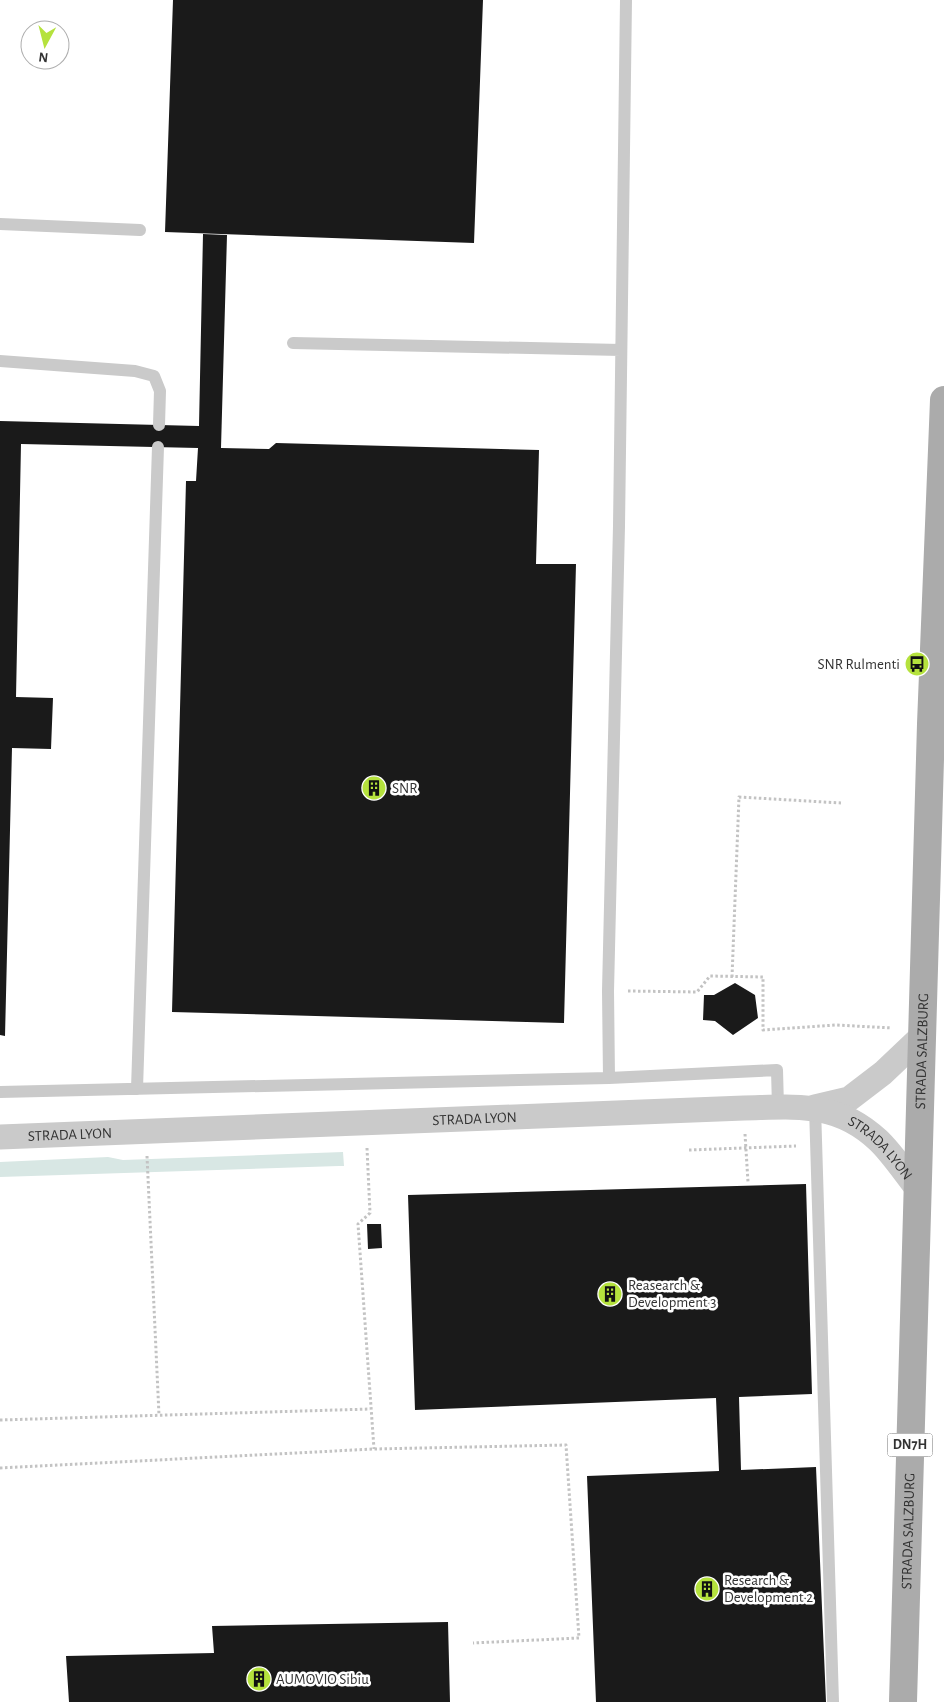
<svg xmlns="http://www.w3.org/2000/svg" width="944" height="1702" viewBox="0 0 944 1702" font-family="'Alegreya Sans',sans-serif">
<rect width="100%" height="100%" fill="#fff"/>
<path fill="#d8e7e4" d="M 343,1152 L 344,1166 L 339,1166 L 0,1177 L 0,1162 L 108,1157 L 123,1160 Z"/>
<path fill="#1a1a1a" d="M 173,0 L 483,0 L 474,243 L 165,232 Z
M 203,234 L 227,235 L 221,448 L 269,449 L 276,443 L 539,450 L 536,564 L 576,564 L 564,1023 L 172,1012 L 186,481 L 196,481 L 198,448 L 21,444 L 16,697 L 53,698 L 51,749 L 12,748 L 5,1036 L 0,1035 L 0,421 L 199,426 Z
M 735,983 L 755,995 L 758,1018 L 733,1035 L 715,1021 L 703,1020 L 704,995 L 714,995 Z
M 806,1184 L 812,1394 L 739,1397 L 741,1470 L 816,1467 L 826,1702 L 596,1702 L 587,1476 L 719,1471 L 716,1398 L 415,1410 L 408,1195 Z
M 367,1224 L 381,1224 L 382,1248 L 368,1249 Z
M 448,1622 L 450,1702 L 69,1702 L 66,1656 L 214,1653 L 212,1626 Z"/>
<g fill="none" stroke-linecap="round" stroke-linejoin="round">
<path stroke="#c3c3c3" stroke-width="3" stroke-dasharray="2.5 2.5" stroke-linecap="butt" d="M 732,977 L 739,797 L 841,803
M 628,991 L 697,992 L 710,976 L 763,977 L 763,1030 L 836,1025 L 892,1028
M 745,1134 L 748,1182
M 367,1148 L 370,1213 L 358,1224 L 374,1449
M 689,1150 L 796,1146
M 147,1156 L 159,1415
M 0,1420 L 370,1409
M 0,1468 L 374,1449 L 566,1445 L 579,1638 L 473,1643"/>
<path stroke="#cacaca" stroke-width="12" d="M 0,224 L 140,230
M 293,343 L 621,350
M 0,361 L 135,371 L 154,376 L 160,391 L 159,425
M 609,1078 L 608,991 L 619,526 L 626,0
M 137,1089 L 158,447
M 0,1092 L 609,1078 L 777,1070 L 778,1107
M 815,1107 L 833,1702"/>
<g stroke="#cacaca" stroke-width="25">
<path d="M 815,1107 L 849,1099 L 883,1073 L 922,1036"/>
<path id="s1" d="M 0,1137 L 744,1108 C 796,1107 836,1101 878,1140 C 891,1152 905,1173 917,1188"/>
</g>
<path stroke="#ababab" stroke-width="28" id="s2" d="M 903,1702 L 931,724 L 944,400"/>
</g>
<defs>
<symbol id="bus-disc" viewBox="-11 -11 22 22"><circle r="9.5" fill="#b5e23d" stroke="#fff"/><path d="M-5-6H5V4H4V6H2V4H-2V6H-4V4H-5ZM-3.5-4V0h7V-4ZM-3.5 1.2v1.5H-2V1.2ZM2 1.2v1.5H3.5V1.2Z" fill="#111"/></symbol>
<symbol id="building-disc" viewBox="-11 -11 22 22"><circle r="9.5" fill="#b5e23d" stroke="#fff"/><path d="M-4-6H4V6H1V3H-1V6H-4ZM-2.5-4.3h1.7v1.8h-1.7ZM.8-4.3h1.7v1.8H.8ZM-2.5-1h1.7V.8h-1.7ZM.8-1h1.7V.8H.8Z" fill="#111"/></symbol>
</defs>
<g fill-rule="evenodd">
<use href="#bus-disc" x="903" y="650" width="28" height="28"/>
<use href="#building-disc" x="360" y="774" width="28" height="28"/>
<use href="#building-disc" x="596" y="1280" width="28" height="28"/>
<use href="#building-disc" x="693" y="1575" width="28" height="28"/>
<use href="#building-disc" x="245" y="1665" width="28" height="28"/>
</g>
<g text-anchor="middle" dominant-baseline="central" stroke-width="5" stroke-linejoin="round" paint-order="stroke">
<rect fill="#fff" stroke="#707070" stroke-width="1" x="887.5" y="1433.5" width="45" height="23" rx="4"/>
<g font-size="14" font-weight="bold" fill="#333">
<text x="910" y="1445">DN7H</text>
</g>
<g font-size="15" fill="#333" stroke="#fff" text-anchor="start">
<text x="900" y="664" text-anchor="end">SNR Rulmenti</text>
<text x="392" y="788">SNR</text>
<text x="628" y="1285">Reasearch &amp;<tspan x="628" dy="17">Development 3</tspan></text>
<text x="724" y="1580">Research &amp;<tspan x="724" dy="17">Development 2</tspan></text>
<text x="276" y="1679">AUMOVIO Sibiu</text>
</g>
<g font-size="15" fill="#333" stroke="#fff">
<text stroke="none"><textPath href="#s2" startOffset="651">STRADA SALZBURG</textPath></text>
<text stroke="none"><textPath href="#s1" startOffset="475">STRADA LYON</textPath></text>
<text stroke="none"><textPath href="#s1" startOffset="70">STRADA LYON</textPath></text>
<text stroke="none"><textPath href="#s1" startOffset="894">STRADA LYON</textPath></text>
<text stroke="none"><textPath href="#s2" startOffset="171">STRADA SALZBURG</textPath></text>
</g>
</g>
<g transform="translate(45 45) rotate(187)"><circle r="24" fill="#ffffff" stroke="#adadad"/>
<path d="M0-4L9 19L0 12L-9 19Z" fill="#b5e23d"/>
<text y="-8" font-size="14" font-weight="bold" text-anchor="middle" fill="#333333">N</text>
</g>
</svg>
